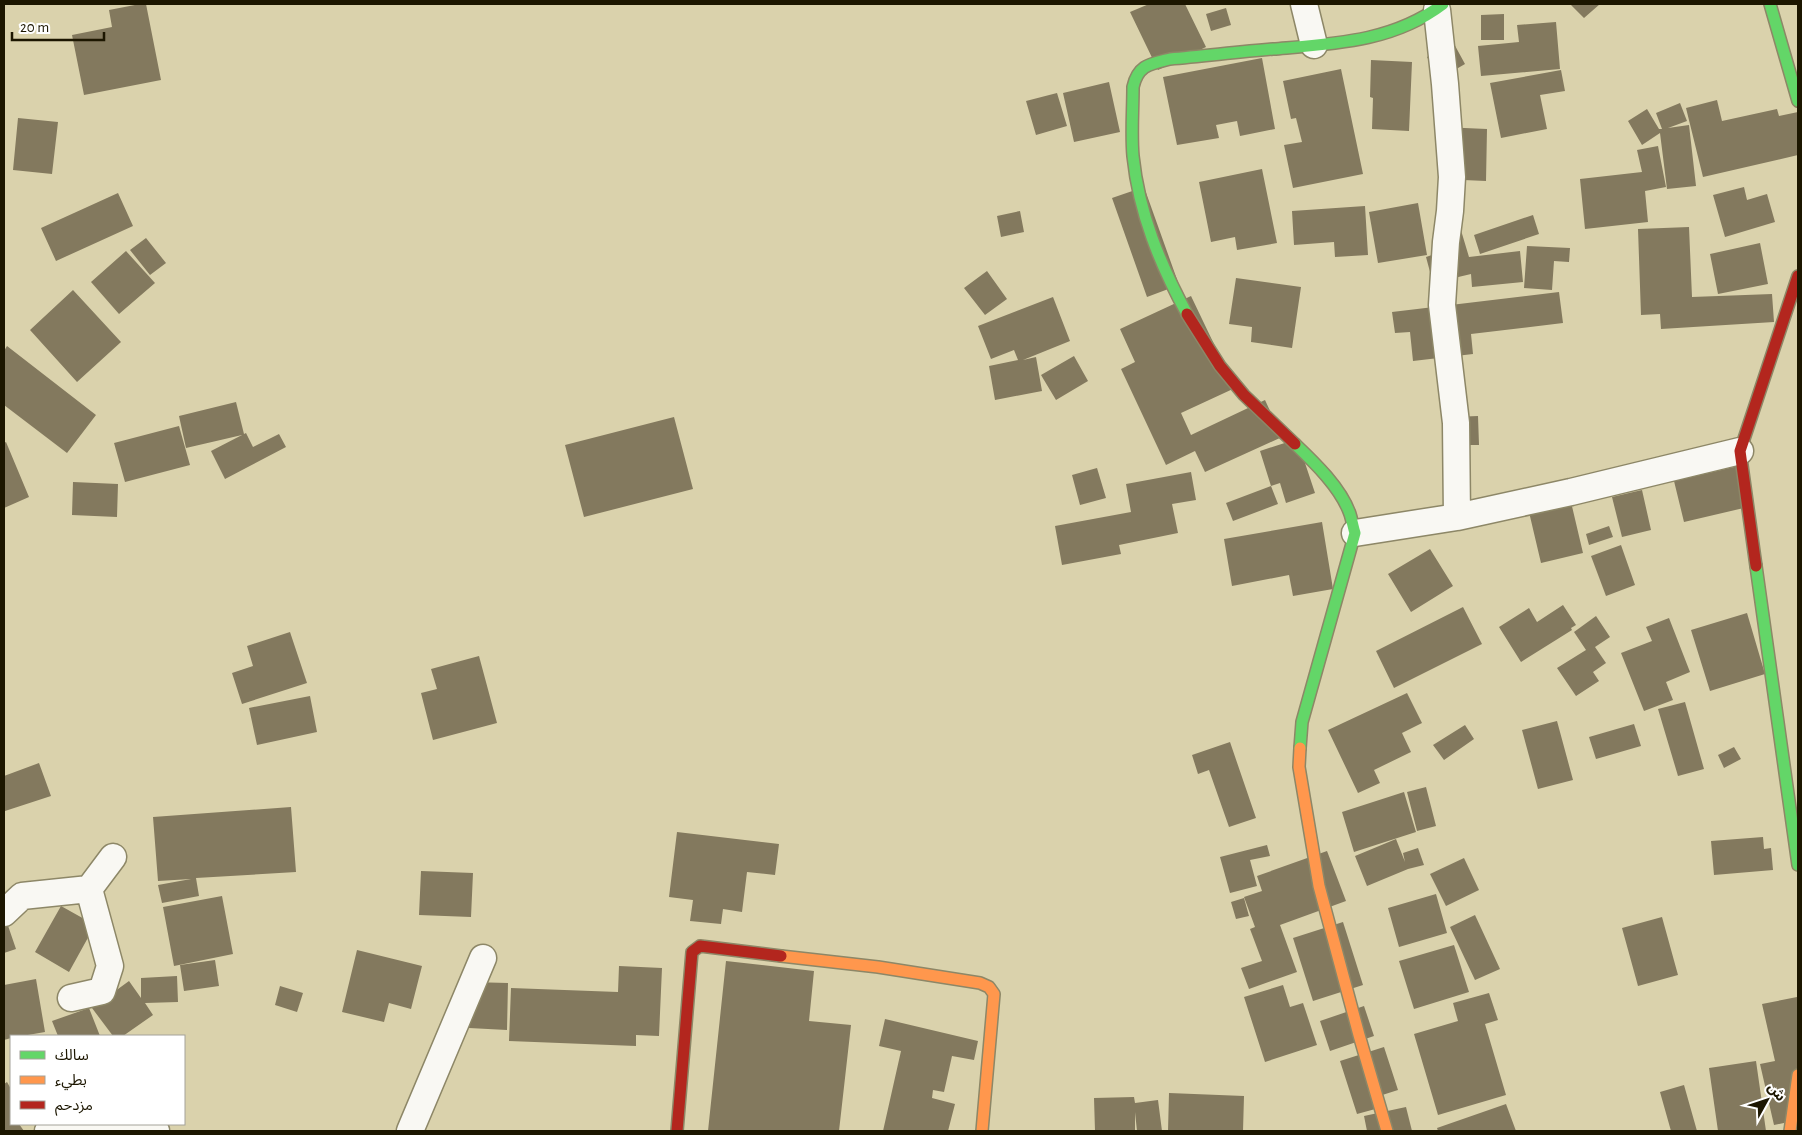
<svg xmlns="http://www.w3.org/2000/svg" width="1802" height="1135" viewBox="0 0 1802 1135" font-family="'Alegreya Sans','Noto Sans Arabic',sans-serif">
<rect width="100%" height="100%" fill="#dad2ac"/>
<path fill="#83795e" d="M 140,4 L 146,4 L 161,80 L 84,95 L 72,35 L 112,27 L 109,10 Z
M 1149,4 L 1185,4 L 1206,47 L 1158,70 L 1130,12 Z
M 1573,4 L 1600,4 L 1584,18 L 1571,5 Z
M 1226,8 L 1231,25 L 1211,31 L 1206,14 Z
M 1504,14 L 1504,40 L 1481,40 L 1481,15 Z
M 1556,22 L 1560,69 L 1481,76 L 1478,46 L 1519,42 L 1517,25 Z
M 1453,42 L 1465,64 L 1439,79 L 1427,57 Z
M 1262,58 L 1275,129 L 1240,136 L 1237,121 L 1216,125 L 1219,138 L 1177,145 L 1163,77 Z
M 1371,60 L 1412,62 L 1409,131 L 1372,129 L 1373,98 L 1370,97 Z
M 1341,69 L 1363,174 L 1293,188 L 1284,145 L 1302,142 L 1296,118 L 1291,119 L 1283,81 Z
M 1561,70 L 1565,91 L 1540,95 L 1547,129 L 1501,138 L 1490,83 Z
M 1109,82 L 1120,132 L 1074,142 L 1063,93 Z
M 1057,93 L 1067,126 L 1036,135 L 1026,101 Z
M 1717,100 L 1722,121 L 1777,109 L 1779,116 L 1798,112 L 1798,155 L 1703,177 L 1686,108 Z
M 1680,103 L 1687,121 L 1668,128 L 1689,125 L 1696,186 L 1667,189 L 1660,133 L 1642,145 L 1628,121 L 1647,109 L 1659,129 L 1662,129 L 1656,113 Z
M 18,118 L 58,122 L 52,174 L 13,170 Z
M 1442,127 L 1487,129 L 1486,181 L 1441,179 Z
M 1658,146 L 1666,187 L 1645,191 L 1648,222 L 1585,229 L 1580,179 L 1642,172 L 1637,150 Z
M 1262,169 L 1277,243 L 1237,250 L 1235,237 L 1211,242 L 1199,182 Z
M 1144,187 L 1179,285 L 1147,297 L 1112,198 Z
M 1744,187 L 1747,200 L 1767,194 L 1775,222 L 1725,237 L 1713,195 Z
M 118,193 L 133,226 L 56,261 L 41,228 Z
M 1418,203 L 1427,255 L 1378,263 L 1369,212 Z
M 1365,206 L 1368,255 L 1335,257 L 1334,242 L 1294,245 L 1292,211 Z
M 1020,211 L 1024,232 L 1001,237 L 997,216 Z
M 1533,215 L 1539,234 L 1480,254 L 1474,235 Z
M 1460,227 L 1469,257 L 1520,251 L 1523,282 L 1472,287 L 1471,274 L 1433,283 L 1426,257 L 1438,253 L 1433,234 Z
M 1689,227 L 1692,297 L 1772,294 L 1774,322 L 1661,329 L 1660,314 L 1641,315 L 1638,229 Z
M 146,238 L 166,263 L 150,275 L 130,250 Z
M 1760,243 L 1768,284 L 1718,294 L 1710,254 Z
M 1527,246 L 1570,248 L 1569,262 L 1554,261 L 1552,290 L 1524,288 Z
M 126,251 L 155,283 L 119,314 L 91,282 Z
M 987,271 L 1007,299 L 985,315 L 964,288 Z
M 1236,278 L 1301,287 L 1292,348 L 1251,342 L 1252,327 L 1229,324 Z
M 73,290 L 121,342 L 77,382 L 30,330 Z
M 1559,292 L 1563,323 L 1471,334 L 1473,354 L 1413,361 L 1410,332 L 1395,333 L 1392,312 Z
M 1191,296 L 1235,388 L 1181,413 L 1191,435 L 1265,400 L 1282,437 L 1205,472 L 1195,451 L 1166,465 L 1121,369 L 1135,362 L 1120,329 Z
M 1053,297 L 1070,341 L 1023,360 L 1036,357 L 1042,391 L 995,400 L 989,366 L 1018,360 L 1014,350 L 991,359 L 978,326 Z
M 7,346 L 96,415 L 67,453 L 4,405 L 4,351 Z
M 1074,356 L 1088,381 L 1056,400 L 1041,375 Z
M 236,402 L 244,434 L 246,433 L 253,447 L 279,434 L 286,447 L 225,479 L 211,451 L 242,435 L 186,448 L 179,416 Z
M 1478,416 L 1479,445 L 1453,445 L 1453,417 Z
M 674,417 L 693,489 L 584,517 L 565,445 Z
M 179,426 L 190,465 L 125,482 L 114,443 Z
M 1297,439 L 1315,493 L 1286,503 L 1280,483 L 1271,486 L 1260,451 Z
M 6,442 L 29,497 L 4,508 L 4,443 Z
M 1738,466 L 1748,507 L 1684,522 L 1674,481 Z
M 1097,468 L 1106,498 L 1080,505 L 1072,475 Z
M 1191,472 L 1196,500 L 1172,504 L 1178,533 L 1119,545 L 1121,554 L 1062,565 L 1055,526 L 1131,512 L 1126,484 Z
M 73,482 L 118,484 L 117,517 L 72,515 Z
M 1271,486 L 1278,504 L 1233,521 L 1226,503 Z
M 1642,490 L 1651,530 L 1622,537 L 1612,497 Z
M 1571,502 L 1583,553 L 1541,563 L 1529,512 Z
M 1322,522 L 1333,589 L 1293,596 L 1289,575 L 1232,586 L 1224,539 Z
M 1609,526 L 1613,537 L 1589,545 L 1586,534 Z
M 1621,545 L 1635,585 L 1606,596 L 1591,556 Z
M 1430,549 L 1453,586 L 1411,612 L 1388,574 Z
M 1563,605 L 1576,625 L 1571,628 L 1572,630 L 1521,662 L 1499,627 L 1529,608 L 1537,622 Z
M 1463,607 L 1482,644 L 1394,688 L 1376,651 Z
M 1747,613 L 1765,674 L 1710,691 L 1691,630 Z
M 1596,616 L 1610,637 L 1595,647 L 1606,663 L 1593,672 L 1599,681 L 1576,696 L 1557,668 L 1586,650 L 1574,632 Z
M 1669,618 L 1690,672 L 1666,682 L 1673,700 L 1644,711 L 1621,653 L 1652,641 L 1646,627 Z
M 290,632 L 307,683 L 242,704 L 232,673 L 253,666 L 247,646 Z
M 479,656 L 497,723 L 433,740 L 421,693 L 437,689 L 431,669 Z
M 1407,693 L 1422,723 L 1402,733 L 1411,752 L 1374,770 L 1380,783 L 1358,793 L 1328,730 Z
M 310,696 L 317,732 L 257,745 L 249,708 Z
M 1685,702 L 1704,769 L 1678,776 L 1658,709 Z
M 1557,721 L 1573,780 L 1538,789 L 1522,730 Z
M 1634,724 L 1641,746 L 1596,759 L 1589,737 Z
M 1465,725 L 1474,739 L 1444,760 L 1433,745 Z
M 1230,742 L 1256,818 L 1229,827 L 1209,770 L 1198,774 L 1192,755 Z
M 1734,747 L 1741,759 L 1724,768 L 1718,755 Z
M 39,763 L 51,796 L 5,811 L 4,807 L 4,776 Z
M 1426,787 L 1436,826 L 1417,831 L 1407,792 Z
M 1404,792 L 1416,832 L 1354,852 L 1342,812 Z
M 291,807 L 296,872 L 196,878 L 199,896 L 162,903 L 158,885 L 191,879 L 158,881 L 153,817 Z
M 677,832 L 779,844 L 775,875 L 747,872 L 742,912 L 723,909 L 721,924 L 690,921 L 693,900 L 669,897 Z
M 1763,837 L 1764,849 L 1771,848 L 1773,870 L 1714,875 L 1711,841 Z
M 1396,839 L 1405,862 L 1403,853 L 1418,848 L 1424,865 L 1408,869 L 1367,886 L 1355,856 Z
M 1267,845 L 1270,856 L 1250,860 L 1257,886 L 1230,893 L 1220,857 Z
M 1327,851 L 1346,901 L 1280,925 L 1297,972 L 1249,989 L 1241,968 L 1262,961 L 1250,929 L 1255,927 L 1244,897 L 1262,891 L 1257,876 Z
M 1464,858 L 1479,890 L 1446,906 L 1430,874 Z
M 421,871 L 473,873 L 471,917 L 419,915 Z
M 1436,894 L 1447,933 L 1399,947 L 1388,908 Z
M 222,896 L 233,954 L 174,966 L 163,907 Z
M 1244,898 L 1249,916 L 1236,919 L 1231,902 Z
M 61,906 L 95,925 L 69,972 L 35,952 Z
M 4,914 L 16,949 L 4,953 Z
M 1475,915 L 1500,969 L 1475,980 L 1450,927 Z
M 1662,917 L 1678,975 L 1638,986 L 1622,928 Z
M 1343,922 L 1363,985 L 1313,1001 L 1293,938 Z
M 1454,945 L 1469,992 L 1414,1009 L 1399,961 Z
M 357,950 L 422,966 L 411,1009 L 389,1003 L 384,1022 L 342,1012 Z
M 215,960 L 219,986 L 184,991 L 180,965 Z
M 726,961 L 814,971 L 809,1021 L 851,1025 L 839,1131 L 708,1131 Z
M 619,966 L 662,968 L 659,1036 L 636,1035 L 636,1046 L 509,1041 L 511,988 L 618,992 Z
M 177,976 L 178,1002 L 145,1003 L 153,1015 L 123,1036 L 113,1036 L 92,1008 L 129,981 L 141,998 L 141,978 Z
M 36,979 L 45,1032 L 22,1036 L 11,1036 L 11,1038 L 4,1040 L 4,985 Z
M 470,982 L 508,983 L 507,1030 L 469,1028 Z
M 1283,985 L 1290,1007 L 1303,1003 L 1317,1045 L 1265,1062 L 1244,997 Z
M 280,986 L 303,993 L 297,1012 L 275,1005 Z
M 1489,993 L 1498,1020 L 1485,1024 L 1506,1095 L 1438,1115 L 1414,1034 L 1458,1021 L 1453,1003 Z
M 1797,997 L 1798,1120 L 1774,1125 L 1760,1064 L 1775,1061 L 1762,1004 Z
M 1364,1006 L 1374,1036 L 1330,1051 L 1320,1021 Z
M 89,1008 L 100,1036 L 58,1036 L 52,1021 Z
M 885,1019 L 978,1041 L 974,1060 L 952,1056 L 944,1092 L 933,1090 L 932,1098 L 955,1104 L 948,1131 L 883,1131 L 901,1051 L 879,1046 Z
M 1384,1047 L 1398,1090 L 1376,1097 L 1379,1108 L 1357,1114 L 1340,1061 Z
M 1756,1061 L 1766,1131 L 1718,1131 L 1709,1068 Z
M 7,1082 L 11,1089 L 11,1124 L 19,1124 L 24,1131 L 4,1131 L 4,1084 Z
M 1684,1085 L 1697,1131 L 1671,1131 L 1660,1092 Z
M 1169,1093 L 1244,1096 L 1243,1131 L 1168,1131 Z
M 1134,1097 L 1135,1103 L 1158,1100 L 1162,1131 L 1137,1131 L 1135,1112 L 1135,1131 L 1095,1131 L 1094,1098 Z
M 1506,1104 L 1516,1131 L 1438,1131 L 1437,1128 Z
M 1406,1107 L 1412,1131 L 1367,1131 L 1364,1116 Z"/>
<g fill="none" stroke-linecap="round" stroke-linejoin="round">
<defs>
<path id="street" d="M 1304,4 L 1314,45
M 1437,10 L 1445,84 L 1452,177 L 1450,211 L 1446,242 L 1442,305 L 1456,423 L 1457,517
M 1355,533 L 1457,517 L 1571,492 L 1740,451
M 4,913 L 22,896 L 89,889 L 113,857
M 71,998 L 102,991 L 110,966 L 89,889
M 48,1131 L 63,1127 L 156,1131
M 410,1131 L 483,958"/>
<path id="fast" d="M 1770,4 L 1798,101
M 1187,314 C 1160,264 1139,214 1133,156 C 1131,134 1133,110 1133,87 C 1138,65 1150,64 1170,59 C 1204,56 1238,52 1273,49 C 1333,44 1393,42 1443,4
M 1295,444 C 1315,463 1341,488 1350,514 C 1352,520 1353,527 1355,533 L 1302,722 L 1300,748
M 1756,566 L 1798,865"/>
<path id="slow" d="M 1300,748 L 1299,767 L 1319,886 L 1359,1035 L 1387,1131
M 781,956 L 878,967 L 980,983 L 989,987 L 994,994 L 982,1131
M 1790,1131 L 1798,1075"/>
<path id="jam" d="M 1187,314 L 1220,366 L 1244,395 L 1295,444
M 1756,566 L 1740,451 L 1798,276
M 677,1131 L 692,952 L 700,946 L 781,956"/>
</defs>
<use href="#street" stroke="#8d8767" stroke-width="29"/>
<use href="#fast" stroke="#8d8767" stroke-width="14"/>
<use href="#slow" stroke="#8d8767" stroke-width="14"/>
<use href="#jam" stroke="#8d8767" stroke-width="14"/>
<use href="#street" stroke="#f9f8f3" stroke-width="26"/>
<use href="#fast" stroke="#63d668" stroke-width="11"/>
<use href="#slow" stroke="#ff974d" stroke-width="11"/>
<use href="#jam" stroke="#b3261e" stroke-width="11"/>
</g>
<rect width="1802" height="1135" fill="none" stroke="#1c1600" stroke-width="10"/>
<rect x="10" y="1035" width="175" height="90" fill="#ffffff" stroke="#a4a299"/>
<rect x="20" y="1051" width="25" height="8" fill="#63d668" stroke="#a4a299"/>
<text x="55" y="1060" font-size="15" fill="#1c1600">سالك</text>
<rect x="20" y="1076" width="25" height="8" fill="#ff974d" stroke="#a4a299"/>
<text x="55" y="1085" font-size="15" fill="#1c1600">بطيء</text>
<rect x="20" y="1101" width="25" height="8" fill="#b3261e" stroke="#a4a299"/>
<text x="55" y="1110" font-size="15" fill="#1c1600">مزدحم</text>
<g transform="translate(1767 1100) rotate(50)" stroke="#ffffff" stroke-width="4" paint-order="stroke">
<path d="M0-4L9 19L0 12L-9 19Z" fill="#1c1600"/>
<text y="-8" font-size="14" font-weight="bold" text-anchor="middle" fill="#1c1600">ش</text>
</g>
<path d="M12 32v8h92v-8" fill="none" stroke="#1c1600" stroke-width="2.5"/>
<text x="20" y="32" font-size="15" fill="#1c1600" stroke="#ffffff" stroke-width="4" paint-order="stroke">20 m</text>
</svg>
